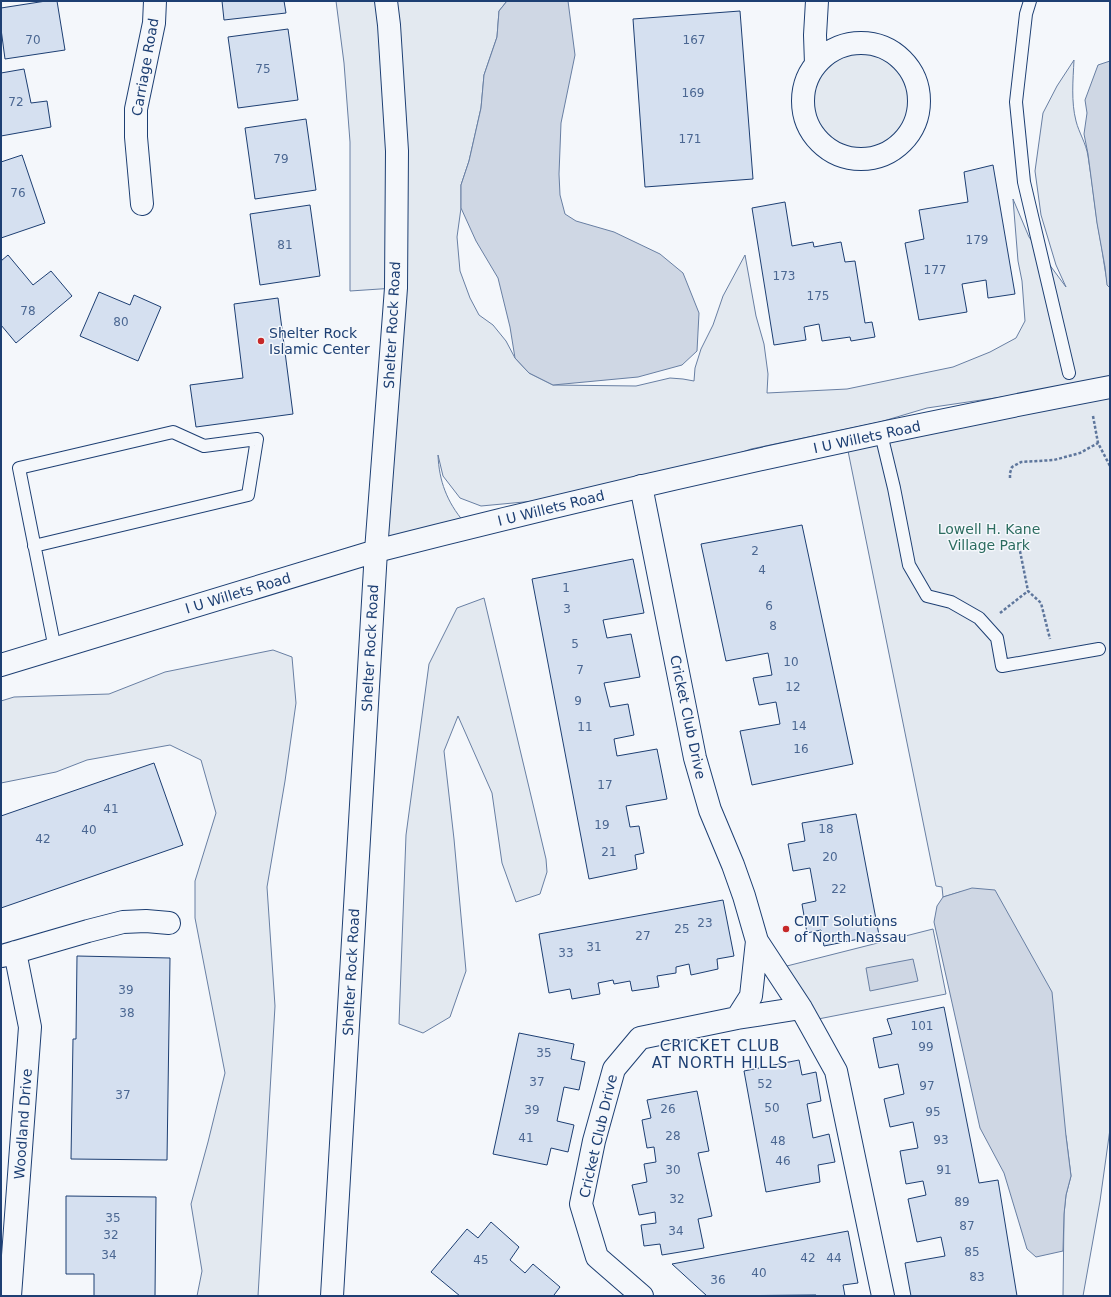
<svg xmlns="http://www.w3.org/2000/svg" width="1111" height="1297" viewBox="0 0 1111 1297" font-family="'DejaVu Sans',sans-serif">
<rect width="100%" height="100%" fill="#f4f7fb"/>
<path fill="#e3e9f0" stroke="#687fa3" d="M 336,1 L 507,1 L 499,11 L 497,37 L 484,75 L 481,108 L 469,161 L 461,185 L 461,208 L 457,237 L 460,271 L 470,298 L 479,315 L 493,325 L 506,341 L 515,358 L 529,373 L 553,385 L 636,386 L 670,378 L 683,379 L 694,381 L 695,368 L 701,349 L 713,325 L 723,296 L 745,255 L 756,316 L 764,344 L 768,374 L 767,393 L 847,389 L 953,367 L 990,352 L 1016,338 L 1025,321 L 1022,281 L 1018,261 L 1013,199 L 1029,237 L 1066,287 L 1056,265 L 1041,215 L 1035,171 L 1043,113 L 1057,86 L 1074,60 C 1073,80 1071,102 1076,121 C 1079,133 1086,143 1088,156 C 1093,185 1095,215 1101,244 C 1103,253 1106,284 1110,288 L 1110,378 L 1029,393 L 927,408 L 880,422 L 751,449 L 700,467 L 545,500 L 481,506 L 460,498 L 443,476 L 438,455 C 439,481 447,502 464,522 L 376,551 L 395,288 L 350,291 L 350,142 L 344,63 Z
M803 101a58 58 0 1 1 116 0a58 58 0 1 1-116 0Z
M 1110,387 L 1110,1129 L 1100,1201 L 1083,1296 L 1063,1296 L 1064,1214 L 1066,1195 L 1071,1176 L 1066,1136 L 960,892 L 943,897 L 942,887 L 936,886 L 846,441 Z
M 484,598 L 546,859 L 547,872 L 540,894 L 516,902 L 502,863 L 492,793 L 458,716 L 444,751 L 454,839 L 466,971 L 450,1017 L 423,1033 L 399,1024 L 406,835 L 429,664 L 457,608 Z
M 273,650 L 292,657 L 296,703 L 285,781 L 267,887 L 275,1006 L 258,1296 L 197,1296 L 202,1271 L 191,1204 L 208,1142 L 225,1073 L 195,918 L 195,881 L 216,813 L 201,760 L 170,745 L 87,760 L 56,772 L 1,783 L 1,701 L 14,697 L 109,694 L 165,672 Z
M 933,929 L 946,994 L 808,1021 L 775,969 Z"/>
<path fill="#cfd7e4" stroke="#687fa3" d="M 507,1 L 568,1 L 575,55 L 561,123 L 559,174 L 560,195 L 565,214 L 576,221 L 614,232 L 660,254 L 683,273 L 699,313 L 697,351 L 682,365 L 638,377 L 553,385 L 529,373 L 515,358 L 510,327 L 498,278 L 476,241 L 461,208 L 461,185 L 469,161 L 481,108 L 484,75 L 497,37 L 499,11 Z
M 1110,61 L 1110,288 L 1107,285 L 1105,267 L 1097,223 L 1088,154 L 1084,134 L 1087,113 L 1085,100 L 1098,65 Z
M 972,888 L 995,890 L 1052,992 L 1066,1136 L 1071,1176 L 1066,1195 L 1064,1214 L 1063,1251 L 1036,1257 L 1027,1249 L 1004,1173 L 980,1128 L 934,922 L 937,906 L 943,897 Z
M 913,959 L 918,981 L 870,991 L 866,968 Z"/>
<path fill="#d5e0f0" stroke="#1d3f73" d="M 46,1 L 57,1 L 65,50 L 5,59 L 1,29 L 1,8 Z
M 222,1 L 284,1 L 286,13 L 224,20 Z
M 740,11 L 753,179 L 645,187 L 633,19 Z
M 288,29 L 298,100 L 238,108 L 228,37 Z
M 24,69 L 31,103 L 47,101 L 51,127 L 1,136 L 1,73 Z
M 306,119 L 316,190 L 255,199 L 245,128 Z
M 22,155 L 45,223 L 1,238 L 1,162 Z
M 993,165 L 1015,294 L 988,298 L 986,280 L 962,284 L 967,312 L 919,320 L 905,243 L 924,239 L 919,210 L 968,202 L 964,172 Z
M 785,202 L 792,246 L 813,242 L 814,247 L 841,242 L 845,262 L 855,261 L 865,323 L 872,322 L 875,337 L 851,341 L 850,337 L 822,341 L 819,324 L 804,327 L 806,340 L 774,345 L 752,208 Z
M 310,205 L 320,276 L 260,285 L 250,214 Z
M 8,255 L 33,285 L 51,271 L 72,296 L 16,343 L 1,325 L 1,261 Z
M 99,292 L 130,305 L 134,295 L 161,307 L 138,361 L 80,336 Z
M 278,298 L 293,414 L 196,427 L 190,385 L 243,378 L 234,304 Z
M 802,525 L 853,764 L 752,785 L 740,731 L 780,724 L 776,702 L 759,705 L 753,678 L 772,675 L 768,653 L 726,661 L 701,544 Z
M 633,559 L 644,613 L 603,620 L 607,638 L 631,634 L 640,677 L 604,683 L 610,707 L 628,704 L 634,735 L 614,739 L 617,756 L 657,749 L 667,799 L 626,806 L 630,827 L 639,826 L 644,853 L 635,855 L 637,869 L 589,879 L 532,579 Z
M 154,763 L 183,845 L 1,908 L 1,816 Z
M 856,814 L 879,935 L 824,946 L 821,930 L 807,933 L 802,904 L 816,901 L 810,868 L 793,871 L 788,844 L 805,841 L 802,823 Z
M 723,900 L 734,956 L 717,959 L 718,969 L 691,975 L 689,964 L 676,967 L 676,973 L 657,976 L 659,987 L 632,991 L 630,981 L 614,984 L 613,980 L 598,983 L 600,994 L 572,999 L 570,989 L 549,993 L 539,934 Z
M 77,956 L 170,958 L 167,1160 L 71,1159 L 73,1039 L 76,1039 Z
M 944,1007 L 979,1183 L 998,1180 L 1017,1296 L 911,1296 L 905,1263 L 945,1256 L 941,1237 L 917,1242 L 908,1199 L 926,1195 L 923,1181 L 906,1184 L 900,1151 L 918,1148 L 913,1122 L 890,1127 L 884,1099 L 904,1094 L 898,1064 L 879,1068 L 873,1038 L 892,1034 L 887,1019 Z
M 519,1033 L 574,1044 L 571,1059 L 585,1062 L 579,1090 L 564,1087 L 557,1121 L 574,1125 L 568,1152 L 551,1148 L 547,1165 L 493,1154 Z
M 799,1060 L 802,1075 L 816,1072 L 821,1101 L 807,1104 L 813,1138 L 829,1134 L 835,1162 L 818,1165 L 820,1182 L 766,1192 L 744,1071 Z
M 697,1091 L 709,1151 L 698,1153 L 712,1216 L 698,1219 L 704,1248 L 662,1255 L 660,1244 L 644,1246 L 641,1225 L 656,1223 L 655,1212 L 639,1215 L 632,1185 L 647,1182 L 644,1164 L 656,1162 L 654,1147 L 647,1148 L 642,1120 L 651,1118 L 647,1100 Z
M 66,1196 L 156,1197 L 155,1296 L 94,1296 L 94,1274 L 66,1274 Z
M 491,1222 L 519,1247 L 510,1260 L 525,1273 L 533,1264 L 560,1287 L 554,1295 L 555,1296 L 460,1296 L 431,1272 L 467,1229 L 478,1238 Z
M 848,1231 L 858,1283 L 843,1285 L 845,1296 L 816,1296 L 816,1295 L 707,1296 L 672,1264 Z"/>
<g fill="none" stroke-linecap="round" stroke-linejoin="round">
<defs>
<path id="service" d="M 1030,1 L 1026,14 L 1016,102 L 1024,182 L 1069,373
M 881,434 L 894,488 L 909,565 L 927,596 L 951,602 L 979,618 L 997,638 L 1002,666 L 1099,649
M 34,546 L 248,495 L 257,439 L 204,446 L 173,432 L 19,468 L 55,649"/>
<path id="minor" d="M803 101a58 58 0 1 1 116 0a58 58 0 1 1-116 0Z
M 816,64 L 815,35 L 817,1
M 142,204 L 136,137 L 136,109 L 154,23 L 155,1
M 641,486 L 695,758 L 710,810 L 733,865 L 744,896 L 757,941 L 801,1008 L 836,1071 L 883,1296
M 2,956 L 88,931 L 123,922 L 146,921 L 169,923
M 737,1018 L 751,996 L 757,941
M 10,1296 L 30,1027 L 15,952
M 642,1296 L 597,1257 L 581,1204 L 594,1141 L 614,1069 L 640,1038 L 737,1018 L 801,1008"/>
<path id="tertiary" d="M 376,551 C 619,489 864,434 1110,387"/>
<path id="secondary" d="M 1,665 L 376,551
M 332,1296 L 376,551 L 396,288 L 397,151 L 389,25 L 386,1"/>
</defs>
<use href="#service" stroke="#1d3f73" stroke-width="14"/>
<use href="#minor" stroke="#1d3f73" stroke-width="24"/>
<use href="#tertiary" stroke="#1d3f73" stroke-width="24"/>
<use href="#secondary" stroke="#1d3f73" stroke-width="24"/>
<path stroke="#5e769c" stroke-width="2.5" stroke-dasharray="3 2" stroke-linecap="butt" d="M 1093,416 L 1098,443 L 1110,466
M 1010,478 L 1010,473 L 1012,467 L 1021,462 L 1054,460 L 1080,453 L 1098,443
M 1020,551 L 1028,591 L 1041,603 L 1050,639
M 1000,613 L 1028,591"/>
<use href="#service" stroke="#f4f7fb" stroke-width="12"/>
<use href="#minor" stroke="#f4f7fb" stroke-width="22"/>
<use href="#tertiary" stroke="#f4f7fb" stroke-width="22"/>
<use href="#secondary" stroke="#f4f7fb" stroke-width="22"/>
</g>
<g fill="#c62828" stroke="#f4f7fb" stroke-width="1.5">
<circle cx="261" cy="341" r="4"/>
<circle cx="786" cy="929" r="4"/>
</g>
<g text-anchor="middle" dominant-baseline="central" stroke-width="3" stroke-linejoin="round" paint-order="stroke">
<g font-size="12" fill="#4b6792">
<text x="33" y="40">70</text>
<text x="694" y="40">167</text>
<text x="263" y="69">75</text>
<text x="693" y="93">169</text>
<text x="16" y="102">72</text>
<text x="690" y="139">171</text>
<text x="281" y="159">79</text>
<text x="18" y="193">76</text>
<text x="977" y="240">179</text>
<text x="285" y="245">81</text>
<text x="935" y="270">177</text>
<text x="784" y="276">173</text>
<text x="818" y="296">175</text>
<text x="28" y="311">78</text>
<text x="121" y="322">80</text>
<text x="755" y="551">2</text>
<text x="762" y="570">4</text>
<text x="566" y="588">1</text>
<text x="769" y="606">6</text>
<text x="567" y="609">3</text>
<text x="773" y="626">8</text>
<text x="575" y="644">5</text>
<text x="791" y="662">10</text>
<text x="580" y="670">7</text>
<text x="793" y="687">12</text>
<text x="578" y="701">9</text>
<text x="799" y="726">14</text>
<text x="585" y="727">11</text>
<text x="801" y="749">16</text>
<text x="605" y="785">17</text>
<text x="111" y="809">41</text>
<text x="602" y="825">19</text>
<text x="826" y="829">18</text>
<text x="89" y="830">40</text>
<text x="43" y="839">42</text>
<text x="609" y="852">21</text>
<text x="830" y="857">20</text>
<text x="839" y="889">22</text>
<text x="705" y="923">23</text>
<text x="682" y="929">25</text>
<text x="643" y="936">27</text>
<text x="594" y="947">31</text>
<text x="566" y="953">33</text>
<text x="126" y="990">39</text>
<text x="127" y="1013">38</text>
<text x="922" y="1026">101</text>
<text x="926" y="1047">99</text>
<text x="544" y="1053">35</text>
<text x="537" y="1082">37</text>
<text x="765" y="1084">52</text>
<text x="927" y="1086">97</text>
<text x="123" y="1095">37</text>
<text x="772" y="1108">50</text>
<text x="668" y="1109">26</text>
<text x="532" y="1110">39</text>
<text x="933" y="1112">95</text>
<text x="673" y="1136">28</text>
<text x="526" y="1138">41</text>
<text x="941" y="1140">93</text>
<text x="778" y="1141">48</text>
<text x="783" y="1161">46</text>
<text x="673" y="1170">30</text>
<text x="944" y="1170">91</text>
<text x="677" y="1199">32</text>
<text x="962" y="1202">89</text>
<text x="113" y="1218">35</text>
<text x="967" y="1226">87</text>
<text x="676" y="1231">34</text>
<text x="111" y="1235">32</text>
<text x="972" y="1252">85</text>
<text x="109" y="1255">34</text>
<text x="808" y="1258">42</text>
<text x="834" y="1258">44</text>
<text x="481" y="1260">45</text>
<text x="759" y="1273">40</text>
<text x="977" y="1277">83</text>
<text x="718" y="1280">36</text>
</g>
<g font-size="14" fill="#1d3f73" stroke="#f4f7fb">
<text transform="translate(145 67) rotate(-80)">Carriage Road</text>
<text transform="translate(392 325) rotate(-87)">Shelter Rock Road</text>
<text transform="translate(867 437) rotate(-12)">I U Willets Road</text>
<text transform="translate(551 508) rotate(-14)">I U Willets Road</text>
<text transform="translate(238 593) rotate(-17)">I U Willets Road</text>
<text transform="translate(370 648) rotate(-87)">Shelter Rock Road</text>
<text transform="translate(688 717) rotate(78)">Cricket Club Drive</text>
<text transform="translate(351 972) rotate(-87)">Shelter Rock Road</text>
<text transform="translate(23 1124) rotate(-86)">Woodland Drive</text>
<text transform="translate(598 1136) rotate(-77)">Cricket Club Drive</text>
</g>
<g font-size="14" fill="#1d3f73" stroke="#f4f7fb" text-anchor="start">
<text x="269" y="333">Shelter Rock<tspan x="269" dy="16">Islamic Center</tspan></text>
<text x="794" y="921">CMIT Solutions<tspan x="794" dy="16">of North Nassau</tspan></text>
</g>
<g font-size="14" fill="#2c6c60" stroke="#f4f7fb">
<text x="989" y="529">Lowell H. Kane<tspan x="989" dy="16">Village Park</tspan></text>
</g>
<g font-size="15" letter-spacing="1" fill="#1d3f73" stroke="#f4f7fb">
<text x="720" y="1046">CRICKET CLUB<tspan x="720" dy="17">AT NORTH HILLS</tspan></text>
</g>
</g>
<rect width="1111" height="1297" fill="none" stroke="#1d3f73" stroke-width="4"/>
</svg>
